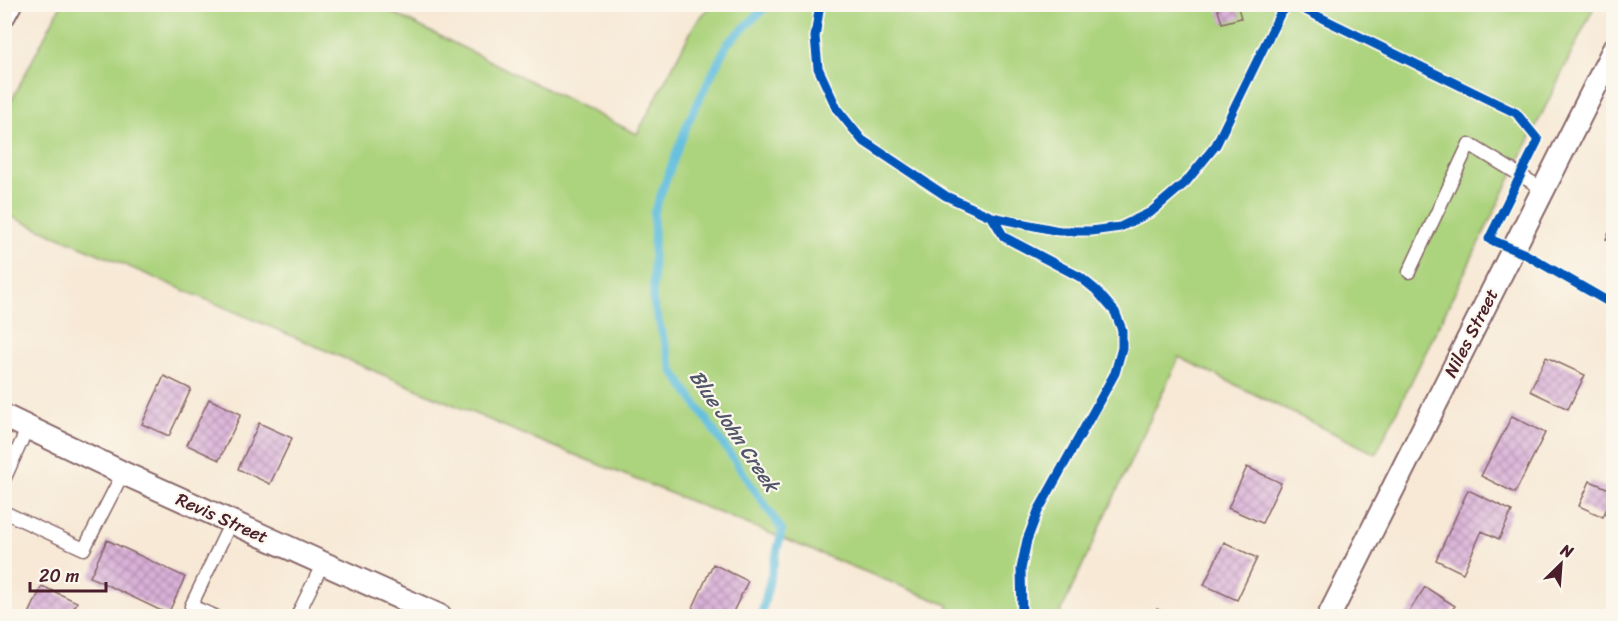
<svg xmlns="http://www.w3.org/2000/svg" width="1618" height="621" viewBox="0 0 1618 621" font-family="Sriracha,sans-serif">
<defs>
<pattern id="building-cross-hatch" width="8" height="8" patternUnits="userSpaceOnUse" patternTransform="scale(1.5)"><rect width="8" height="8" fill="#d9b1d8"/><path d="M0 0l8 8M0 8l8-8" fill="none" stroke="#b28faf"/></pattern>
</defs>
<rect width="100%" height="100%" fill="#fbf7ec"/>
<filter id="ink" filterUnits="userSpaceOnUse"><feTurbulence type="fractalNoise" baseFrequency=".0167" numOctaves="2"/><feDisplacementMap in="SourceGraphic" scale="12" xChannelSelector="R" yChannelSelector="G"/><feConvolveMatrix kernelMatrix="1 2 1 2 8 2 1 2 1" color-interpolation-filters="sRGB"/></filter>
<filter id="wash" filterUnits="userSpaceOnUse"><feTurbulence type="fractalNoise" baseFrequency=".008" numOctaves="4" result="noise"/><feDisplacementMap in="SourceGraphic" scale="24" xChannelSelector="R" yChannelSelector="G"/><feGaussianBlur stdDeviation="1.35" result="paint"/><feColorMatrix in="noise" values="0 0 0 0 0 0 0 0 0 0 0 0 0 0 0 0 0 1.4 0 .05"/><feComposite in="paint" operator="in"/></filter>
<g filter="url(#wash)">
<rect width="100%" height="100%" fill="#f7e9d6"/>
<path fill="#acd37d" stroke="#7b7954" stroke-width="1.5" d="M 61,5 L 377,5 L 637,134 L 695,24 L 711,5 L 1595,5 L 1376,454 L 1179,357 L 1059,616 L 948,616 L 948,605 L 513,430 L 5,214 L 4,115 Z"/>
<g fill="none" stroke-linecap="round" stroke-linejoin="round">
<path stroke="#5fbddd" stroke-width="8" d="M 761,616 L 782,530 L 673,371 L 653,302 L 654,212 L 688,122 L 727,44 L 769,4"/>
</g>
<g id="blocks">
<path fill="url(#building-cross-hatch)" d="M 1216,4 L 1237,4 L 1241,18 L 1222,23 Z
M 1614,222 L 1614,242 L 1606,239 Z
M 1546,357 L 1585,375 L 1568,409 L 1530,391 Z
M 164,376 L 191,389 L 169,436 L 142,424 Z
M 209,399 L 241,414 L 219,460 L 187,445 Z
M 1512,416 L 1545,433 L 1515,493 L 1481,476 Z
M 259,423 L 292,438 L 270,484 L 238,469 Z
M 1247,467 L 1281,483 L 1262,523 L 1228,508 Z
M 1590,481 L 1614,491 L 1603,517 L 1579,506 Z
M 1468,490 L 1512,511 L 1499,539 L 1482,531 L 1463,573 L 1436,560 Z
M 107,540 L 185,577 L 168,614 L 90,577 Z
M 1224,542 L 1257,558 L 1237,600 L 1204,585 Z
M 713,564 L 748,581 L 731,616 L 689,616 Z
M 42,586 L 77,602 L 70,616 L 28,616 Z
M 1425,587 L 1455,606 L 1448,616 L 1406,616 Z
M 1157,609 L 1172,616 L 1154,616 Z"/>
</g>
</g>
<g filter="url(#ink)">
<use href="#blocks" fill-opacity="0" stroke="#876667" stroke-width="1.5"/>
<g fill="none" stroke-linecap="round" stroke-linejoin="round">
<defs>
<path id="lane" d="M 1409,272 L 1469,144 L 1543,189
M 4,480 L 28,427
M 4,512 L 84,549 L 123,473
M 215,616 L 191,606 L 231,522
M 297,616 L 323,563"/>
<path id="street" d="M 4,15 L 10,4
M 4,416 L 123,473 L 440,616
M 1329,616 L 1614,49"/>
</defs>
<use href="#lane" stroke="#876667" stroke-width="15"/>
<use href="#street" stroke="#876667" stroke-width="26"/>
<use href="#lane" stroke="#fff" stroke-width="12"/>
<use href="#street" stroke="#fff" stroke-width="22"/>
<defs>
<path id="cycleway" d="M 820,4 L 815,37 L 818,68 L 837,109 L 862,140 L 946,196 L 992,217 L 1059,231 L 1091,231 L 1120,227 L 1151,212 L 1186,182 L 1216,145 L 1280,14 L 1288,6 L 1295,5 L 1516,113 L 1538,140 L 1489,239 L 1525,254 L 1614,305
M 992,217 L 1004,237 L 1080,277 L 1096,290 L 1115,312 L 1122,330 L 1122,348 L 1115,373 L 1038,511 L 1027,540 L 1021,569 L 1022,616"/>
</defs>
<use href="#cycleway" stroke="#fbf7ec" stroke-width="13"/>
<use href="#cycleway" stroke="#0057b8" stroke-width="9"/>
</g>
</g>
<g text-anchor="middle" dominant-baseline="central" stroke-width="4.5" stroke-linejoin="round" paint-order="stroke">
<g font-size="18" fill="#4a1f2b" stroke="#fbf7ec">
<text transform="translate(1471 333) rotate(-63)">Niles Street</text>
<text transform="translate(222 518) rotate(24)">Revis Street</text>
</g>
<g font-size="20" font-style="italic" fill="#515669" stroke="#fbf7ec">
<text transform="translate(734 431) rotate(56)">Blue John Creek</text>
</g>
</g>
<rect width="1618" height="621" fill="none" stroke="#fbf7ec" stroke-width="24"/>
<g transform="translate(1561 564) rotate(25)" stroke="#fbf7ec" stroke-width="4.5" paint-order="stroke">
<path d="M0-4.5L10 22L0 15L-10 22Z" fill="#4a1f2b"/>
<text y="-9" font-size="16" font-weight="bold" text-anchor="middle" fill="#4a1f2b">N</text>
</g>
<path d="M30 582v9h76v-9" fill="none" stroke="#4a1f2b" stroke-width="3"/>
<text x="39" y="582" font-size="18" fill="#4a1f2b" stroke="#fbf7ec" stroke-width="4.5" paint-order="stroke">20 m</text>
</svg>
